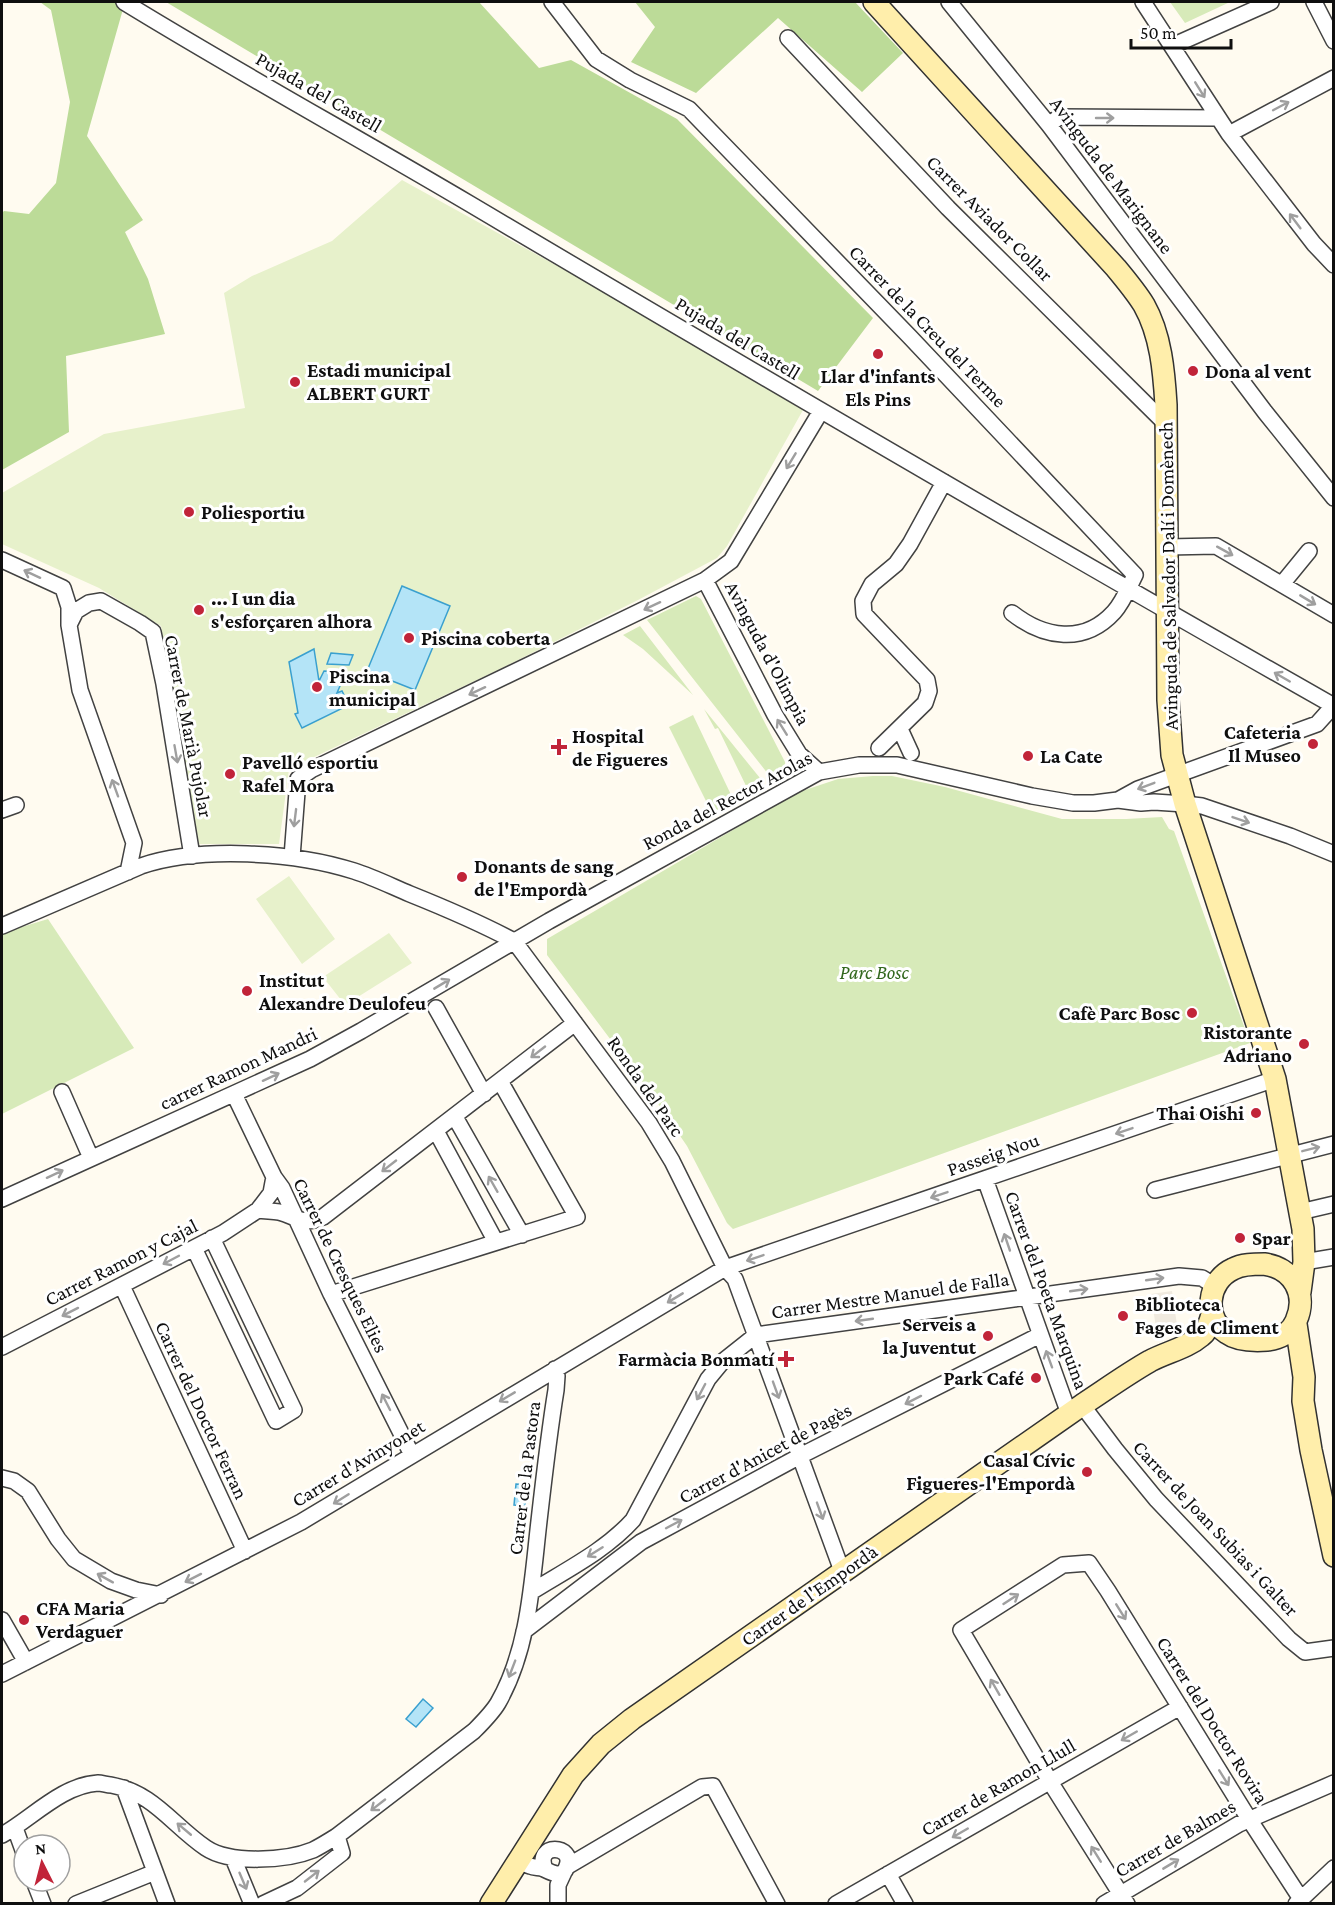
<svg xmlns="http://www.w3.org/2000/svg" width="1335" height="1905" viewBox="0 0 1335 1905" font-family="'Crimson Pro',serif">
<rect width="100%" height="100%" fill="#fffbf0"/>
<path fill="#d7eab9" d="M 1170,2 L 1230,2 L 1185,23 Z
M 696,596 L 701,599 L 785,762 L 785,770 L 772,779 L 647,620 Z
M 640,626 L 693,695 L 643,649 L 623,635 Z
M 704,709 L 764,783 L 749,792 L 718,728 L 715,729 Z
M 693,715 L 734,801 L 712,813 L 669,727 Z
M 873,776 L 892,776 L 945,787 L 1062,819 L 1126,819 L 1162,817 L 1169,829 L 1174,831 L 1250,1043 L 733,1229 L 727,1223 L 687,1146 L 650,1092 L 547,955 L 547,939 L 796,793 L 838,779 Z
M 48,919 L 134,1048 L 2,1114 L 2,933 Z"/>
<path fill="#bcdb98" d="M 40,2 L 125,2 L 87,136 L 143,220 L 125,232 L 148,279 L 165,334 L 66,356 L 69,432 L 2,470 L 2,213 L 4,211 L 29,214 L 56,183 L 70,102 L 51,10 Z
M 166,2 L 479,2 L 539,68 L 571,60 L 677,119 L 873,318 L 818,391 Z
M 635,2 L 855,2 L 903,53 L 862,92 L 778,18 L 696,93 L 631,62 L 655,27 Z"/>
<path fill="#e7f1cb" d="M 402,180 L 637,310 L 803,410 L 727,546 L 717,558 L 638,600 L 502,668 L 289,769 L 279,844 L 199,844 L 161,626 L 99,588 L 2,544 L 2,493 L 104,434 L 245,408 L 224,293 L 252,276 L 332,241 Z
M 289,876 L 335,939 L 302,964 L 256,899 Z
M 389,933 L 412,963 L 345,1005 L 323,977 Z"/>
<path fill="#f0eadf" d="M 1172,1291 L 1177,1325 L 1156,1328 L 1151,1294 Z"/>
<path fill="#b4e4f7" stroke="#3aa0cf" stroke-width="1.5" d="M 402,586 L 450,606 L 415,690 L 367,671 Z
M 314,649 L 319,681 L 324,671 L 346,672 L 337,693 L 342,691 L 349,705 L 302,728 L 295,714 L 298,713 L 289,662 Z
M 331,653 L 353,655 L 349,665 L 327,664 Z
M 516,1484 L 527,1485 L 525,1506 L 514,1505 Z
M 423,1699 L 433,1708 L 416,1727 L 406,1719 Z"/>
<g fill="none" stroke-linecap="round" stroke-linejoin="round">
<defs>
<path id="minor" d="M 124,2 C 238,72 355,136 470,204 C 757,374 1044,542 1334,706
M 552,2 L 596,59 L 630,80 L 689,109 L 910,337 L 1135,575 C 1129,587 1123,602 1114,612 C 1084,645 1044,638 1012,613
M 949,2 L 1049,125 L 1265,412 L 1334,498
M 1143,2 L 1229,134 L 1314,244 L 1334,265
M 1314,2 L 1334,41
M 788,38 L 948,208 L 1166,424
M 1172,46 L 1271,2
M 1049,125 L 1059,117 L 1218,118
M 1229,134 L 1334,78
M 1167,547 L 1216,546 L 1334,615
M 2,560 L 63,588 L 69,607 L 69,625 L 80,690 L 134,843 L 128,872
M 705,580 L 775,715 L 799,754 L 819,772
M 1282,584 L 1309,551
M 69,625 L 76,611 L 89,603 L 101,601 L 140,623 L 153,632 L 164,684 L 192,856
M 900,729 L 911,753
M 879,748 L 925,703 L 929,691 L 927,680 L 864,614 L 863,601 L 872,584 L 896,564 L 910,544 L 944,482
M 1118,800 L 1138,789 L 1317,724 L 1334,705
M 2,810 L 16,805
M 292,857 L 298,779 L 311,770 L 705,580 L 731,561 L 821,411
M 2,926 L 141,866 C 200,846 295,852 354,871 C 373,877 391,886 410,894 C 445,908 480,923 514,941 L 649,1123 L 672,1161 L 725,1268 L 735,1279 L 842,1571
M 436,1008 L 484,1094
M 62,1092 L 91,1158
M 234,1094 L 274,1177 L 282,1188 L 331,1294 L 412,1455
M 455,1117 L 522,1235
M 436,1131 L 496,1242
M 985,1179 L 1069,1414
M 1155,1190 L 1334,1144
M 2,1199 L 310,1059 L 361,1031 L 549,921 L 819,772 L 859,765 L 897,765 L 1032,796 L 1073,803 L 1094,803 L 1118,800 L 1141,803 L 1154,802 L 1185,804 L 1202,806 L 1290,836 L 1334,854
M 258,1210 C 265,1211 272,1211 279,1212 C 298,1217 302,1226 323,1217 L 575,1023
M 1300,1212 L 1334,1204
M 194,1248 L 276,1421 L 294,1410 L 212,1238
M 1304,1262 L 1334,1257
M 122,1286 L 245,1551
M 331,1294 L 577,1217 L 500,1081
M 2,1347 L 223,1233 L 258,1210 L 271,1193 L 274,1177
M 1082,1405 L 1115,1449 L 1156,1499 L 1289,1639 L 1305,1652 L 1334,1648
M 2,1478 L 14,1481 L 28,1491 L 58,1539 L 74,1559 L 111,1581 L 136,1590 L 161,1595
M 531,1592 C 566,1570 605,1551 633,1520 L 708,1379 L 722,1362 L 756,1335 L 1179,1276 L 1202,1278 L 1215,1286
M 2,1620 L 26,1662
M 524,1631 L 641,1542 L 800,1456 L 1040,1335
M 2,1674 L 301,1522 L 725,1268 L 1275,1079
M 124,1788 L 167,1904
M 15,1828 L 24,1853
M 2,1835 C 31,1819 62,1785 98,1783 C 102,1783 107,1785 111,1785 C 154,1793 172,1825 206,1848 C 230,1864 286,1861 313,1850 C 321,1846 329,1841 337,1836 L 474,1731 C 483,1722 492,1713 498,1703 C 529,1649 532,1582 539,1521 C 544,1477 549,1433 556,1390 L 557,1376 L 555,1369
M 233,1858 L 252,1904
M 518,1859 C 522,1862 526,1865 530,1866 C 535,1868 540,1867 544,1869 C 552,1873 563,1879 567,1866 C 575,1845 534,1842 545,1869
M 568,1866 L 702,1787 L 713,1786 L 777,1904
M 888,1874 L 905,1904
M 34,1881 L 43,1904
M 76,1904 L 155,1872
M 263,1904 L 297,1888 L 342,1853 L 337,1836
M 558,1904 L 558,1885 L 564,1872
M 836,1904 L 1180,1707
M 1104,1904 L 1239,1824 L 1334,1783
M 1127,1904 L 1054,1788 L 961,1630 L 1063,1565 L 1089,1563 L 1108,1591 L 1249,1819 L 1301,1899
M 1296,1904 L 1334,1868"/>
<path id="secondary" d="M 874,2 L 1116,268 C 1126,280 1136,292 1144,305 C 1161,335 1164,372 1166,405 L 1168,700 L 1172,755 L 1185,804 L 1275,1079 L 1303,1229 L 1304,1262 L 1300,1292
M 1264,1264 C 1293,1268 1308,1294 1296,1321 C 1291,1333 1279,1339 1267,1340 C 1254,1341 1238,1341 1227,1333 C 1203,1318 1207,1281 1233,1269 C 1242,1264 1254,1264 1264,1264 Z
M 1296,1324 L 1304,1377 L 1303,1401 L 1311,1450 L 1334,1556
M 491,1904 L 573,1775 L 601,1744 L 632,1719 L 1082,1405 C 1105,1390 1127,1374 1150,1361 C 1167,1352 1187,1348 1201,1336 C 1208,1331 1209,1323 1212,1315"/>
</defs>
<use href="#minor" stroke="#424242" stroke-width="18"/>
<use href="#secondary" stroke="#313131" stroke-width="24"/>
<use href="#minor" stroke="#fff" stroke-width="15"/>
<use href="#secondary" stroke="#ffeeab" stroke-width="21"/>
</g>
<defs><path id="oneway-shaft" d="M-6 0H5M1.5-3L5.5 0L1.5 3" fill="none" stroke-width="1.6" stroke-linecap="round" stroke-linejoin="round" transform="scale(1.5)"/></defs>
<g stroke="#9f9f9f">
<use href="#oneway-shaft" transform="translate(1200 90) rotate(58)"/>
<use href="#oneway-shaft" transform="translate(1281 106) rotate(-28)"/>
<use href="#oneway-shaft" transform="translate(1105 118)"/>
<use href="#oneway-shaft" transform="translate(1295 221) rotate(-127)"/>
<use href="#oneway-shaft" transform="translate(791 461) rotate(121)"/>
<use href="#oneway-shaft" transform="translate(1225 551) rotate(29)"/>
<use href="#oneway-shaft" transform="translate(32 574) rotate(-155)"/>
<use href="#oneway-shaft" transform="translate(1308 600) rotate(31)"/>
<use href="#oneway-shaft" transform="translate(652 606) rotate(155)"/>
<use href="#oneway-shaft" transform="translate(1282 677) rotate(-150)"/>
<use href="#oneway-shaft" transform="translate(477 691) rotate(155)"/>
<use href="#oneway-shaft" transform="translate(782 727) rotate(-122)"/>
<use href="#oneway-shaft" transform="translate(176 754) rotate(80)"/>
<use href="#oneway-shaft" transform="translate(1146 786) rotate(159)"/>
<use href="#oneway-shaft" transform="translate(115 788) rotate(-110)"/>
<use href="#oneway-shaft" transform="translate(295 818) rotate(97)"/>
<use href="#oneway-shaft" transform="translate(1241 820) rotate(19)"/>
<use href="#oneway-shaft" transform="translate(442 984) rotate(-31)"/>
<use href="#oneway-shaft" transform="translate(538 1052) rotate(142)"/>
<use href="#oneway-shaft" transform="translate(271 1077) rotate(-25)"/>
<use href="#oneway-shaft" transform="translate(1124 1131) rotate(161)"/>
<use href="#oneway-shaft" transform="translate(1311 1149) rotate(-14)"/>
<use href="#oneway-shaft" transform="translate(389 1166) rotate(142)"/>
<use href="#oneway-shaft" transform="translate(55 1174) rotate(-25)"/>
<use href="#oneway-shaft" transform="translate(493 1184) rotate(-120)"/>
<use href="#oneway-shaft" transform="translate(939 1195) rotate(161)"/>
<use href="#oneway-shaft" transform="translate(1007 1242) rotate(-109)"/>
<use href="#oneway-shaft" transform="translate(755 1258) rotate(161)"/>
<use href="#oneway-shaft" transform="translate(171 1260) rotate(152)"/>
<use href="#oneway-shaft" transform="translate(1155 1279) rotate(-8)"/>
<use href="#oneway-shaft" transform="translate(1079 1290) rotate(-8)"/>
<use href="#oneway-shaft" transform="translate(675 1298) rotate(149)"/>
<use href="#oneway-shaft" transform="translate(70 1312) rotate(153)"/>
<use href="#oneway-shaft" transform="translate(864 1320) rotate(172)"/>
<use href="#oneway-shaft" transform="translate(1049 1359) rotate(-110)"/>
<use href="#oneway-shaft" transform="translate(776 1390) rotate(70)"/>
<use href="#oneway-shaft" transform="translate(701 1392) rotate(118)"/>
<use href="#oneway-shaft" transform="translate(507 1397) rotate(149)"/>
<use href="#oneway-shaft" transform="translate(913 1400) rotate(153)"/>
<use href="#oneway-shaft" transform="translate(386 1402) rotate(-117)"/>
<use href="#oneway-shaft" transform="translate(341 1499) rotate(148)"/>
<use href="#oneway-shaft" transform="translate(820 1511) rotate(70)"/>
<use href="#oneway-shaft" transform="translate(674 1524) rotate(-28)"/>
<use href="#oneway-shaft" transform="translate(595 1552) rotate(148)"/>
<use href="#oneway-shaft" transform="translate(105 1578) rotate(-151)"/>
<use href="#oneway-shaft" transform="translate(193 1578) rotate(153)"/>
<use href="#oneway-shaft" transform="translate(1011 1599) rotate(-33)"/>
<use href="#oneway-shaft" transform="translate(1121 1612) rotate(58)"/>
<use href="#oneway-shaft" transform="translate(512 1669) rotate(111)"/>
<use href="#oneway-shaft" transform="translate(995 1687) rotate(-120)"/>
<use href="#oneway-shaft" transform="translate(1129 1736) rotate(150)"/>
<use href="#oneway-shaft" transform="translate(1224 1778) rotate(58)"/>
<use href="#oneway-shaft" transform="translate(378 1805) rotate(142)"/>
<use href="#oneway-shaft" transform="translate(184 1829) rotate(-140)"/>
<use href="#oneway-shaft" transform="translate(960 1833) rotate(150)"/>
<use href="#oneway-shaft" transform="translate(1096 1854) rotate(-122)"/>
<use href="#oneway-shaft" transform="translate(1171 1864) rotate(-31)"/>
<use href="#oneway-shaft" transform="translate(312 1876) rotate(-38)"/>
<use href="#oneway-shaft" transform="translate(243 1881) rotate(67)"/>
</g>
<g fill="#c12439" stroke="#fff" stroke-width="2">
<circle cx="878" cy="354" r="6"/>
<circle cx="1193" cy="371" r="6"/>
<circle cx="295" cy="382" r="6"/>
<circle cx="189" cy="512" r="6"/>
<circle cx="199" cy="610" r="6"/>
<circle cx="409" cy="638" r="6"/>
<circle cx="317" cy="687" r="6"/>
<circle cx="1313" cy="744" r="6"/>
<path d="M556 738h6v6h6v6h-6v6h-6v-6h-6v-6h6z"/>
<circle cx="1028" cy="756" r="6"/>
<circle cx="230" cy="774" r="6"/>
<circle cx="462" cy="877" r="6"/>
<circle cx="247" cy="991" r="6"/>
<circle cx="1192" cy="1013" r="6"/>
<circle cx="1304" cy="1044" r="6"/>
<circle cx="1256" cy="1113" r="6"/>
<circle cx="1240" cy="1238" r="6"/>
<circle cx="1123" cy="1316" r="6"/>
<circle cx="988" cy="1336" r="6"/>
<path d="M783 1350h6v6h6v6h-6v6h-6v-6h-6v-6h6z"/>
<circle cx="1036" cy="1378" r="6"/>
<circle cx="1087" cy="1472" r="6"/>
<circle cx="24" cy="1620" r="6"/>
</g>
<g text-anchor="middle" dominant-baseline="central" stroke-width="6" stroke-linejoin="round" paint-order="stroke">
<g font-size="20" fill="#0f0f0f" stroke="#fff">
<text transform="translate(319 92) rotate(30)">Pujada del Castell</text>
<text transform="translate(1112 175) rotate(53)">Avinguda de Marignane</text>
<text transform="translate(990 218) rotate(45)">Carrer Aviador Collar</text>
<text transform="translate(928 326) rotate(46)">Carrer de la Creu del Terme</text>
<text transform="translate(738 338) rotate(31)">Pujada del Castell</text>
<text transform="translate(1168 576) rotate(-91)">Avinguda de Salvador Dalí i Domènech</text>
<text transform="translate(768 653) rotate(62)">Avinguda d'Olimpia</text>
<text transform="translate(189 726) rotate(79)">Carrer de Marià Pujolar</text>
<text transform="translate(727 800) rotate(-28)">Ronda del Rector Arolas</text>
<text transform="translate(238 1068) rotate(-25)">carrer Ramon Mandri</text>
<text transform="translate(646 1086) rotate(55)">Ronda del Parc</text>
<text transform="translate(993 1154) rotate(-19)">Passeig Nou</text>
<text transform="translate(121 1262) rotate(-27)">Carrer Ramon y Cajal</text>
<text transform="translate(341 1265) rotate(64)">Carrer de Cresques Elies</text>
<text transform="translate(1047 1290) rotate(70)">Carrer del Poeta Marquina</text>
<text transform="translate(890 1295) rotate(-8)">Carrer Mestre Manuel de Falla</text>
<text transform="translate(202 1410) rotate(65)">Carrer del Doctor Ferran</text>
<text transform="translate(765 1453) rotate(-28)">Carrer d'Anicet de Pagès</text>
<text transform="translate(358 1463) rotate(-31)">Carrer d'Avinyonet</text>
<text transform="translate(524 1478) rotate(-83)">Carrer de la Pastora</text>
<text transform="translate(1216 1528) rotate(47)">Carrer de Joan Subias i Galter</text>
<text transform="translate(809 1595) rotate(-35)">Carrer de l'Empordà</text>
<text transform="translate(1213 1720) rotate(58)">Carrer del Doctor Rovira</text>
<text transform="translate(998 1787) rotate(-30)">Carrer de Ramon Llull</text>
<text transform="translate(1175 1838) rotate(-30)">Carrer de Balmes</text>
</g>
<g font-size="20" font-weight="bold" fill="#0f0f0f" stroke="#fff" text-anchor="start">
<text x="307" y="370">Estadi municipal<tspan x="307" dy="23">ALBERT GURT</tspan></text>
<text x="1205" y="371">Dona al vent</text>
<text x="878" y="376" text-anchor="middle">Llar d'infants<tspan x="878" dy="23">Els Pins</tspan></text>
<text x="201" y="512">Poliesportiu</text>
<text x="211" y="598">... I un dia<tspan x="211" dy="23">s'esforçaren alhora</tspan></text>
<text x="421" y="638">Piscina coberta</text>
<text x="329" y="676">Piscina<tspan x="329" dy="23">municipal</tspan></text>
<text x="1301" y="732" text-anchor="end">Cafeteria<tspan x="1301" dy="23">Il Museo</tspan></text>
<text x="572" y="736">Hospital<tspan x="572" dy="23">de Figueres</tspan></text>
<text x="1040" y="756">La Cate</text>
<text x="242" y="762">Pavelló esportiu<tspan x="242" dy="23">Rafel Mora</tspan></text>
<text x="474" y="866">Donants de sang<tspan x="474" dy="23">de l'Empordà</tspan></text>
<text x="259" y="980">Institut<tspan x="259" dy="23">Alexandre Deulofeu</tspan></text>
<text x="1180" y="1013" text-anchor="end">Cafè Parc Bosc</text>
<text x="1292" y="1032" text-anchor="end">Ristorante<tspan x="1292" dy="23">Adriano</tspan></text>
<text x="1244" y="1113" text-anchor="end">Thai Oishi</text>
<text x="1252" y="1238">Spar</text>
<text x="1135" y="1304">Biblioteca<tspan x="1135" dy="23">Fages de Climent</tspan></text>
<text x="976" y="1324" text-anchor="end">Serveis a<tspan x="976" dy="23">la Juventut</tspan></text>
<text x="774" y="1359" text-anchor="end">Farmàcia Bonmatí</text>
<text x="1024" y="1378" text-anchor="end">Park Café</text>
<text x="1075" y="1460" text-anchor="end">Casal Cívic<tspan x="1075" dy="23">Figueres-l'Empordà</tspan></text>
<text x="36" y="1608">CFA Maria<tspan x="36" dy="23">Verdaguer</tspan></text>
</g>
<g font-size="20" font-style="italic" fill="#33681e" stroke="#fff">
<text x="874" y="972">Parc Bosc</text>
</g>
</g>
<rect width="1335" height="1905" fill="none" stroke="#0f0f0f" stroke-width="6"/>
<g transform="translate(42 1863) rotate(354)"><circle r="28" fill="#ffffff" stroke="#9f9f9f" stroke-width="1.5"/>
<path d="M0-4.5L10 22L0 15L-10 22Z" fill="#c12439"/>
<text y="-9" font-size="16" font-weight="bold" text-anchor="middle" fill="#0f0f0f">N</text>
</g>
<path d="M1131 39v9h100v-9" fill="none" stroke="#0f0f0f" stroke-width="3"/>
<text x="1140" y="39" font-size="18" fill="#0f0f0f" stroke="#ffffff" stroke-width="4.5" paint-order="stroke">50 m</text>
</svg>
